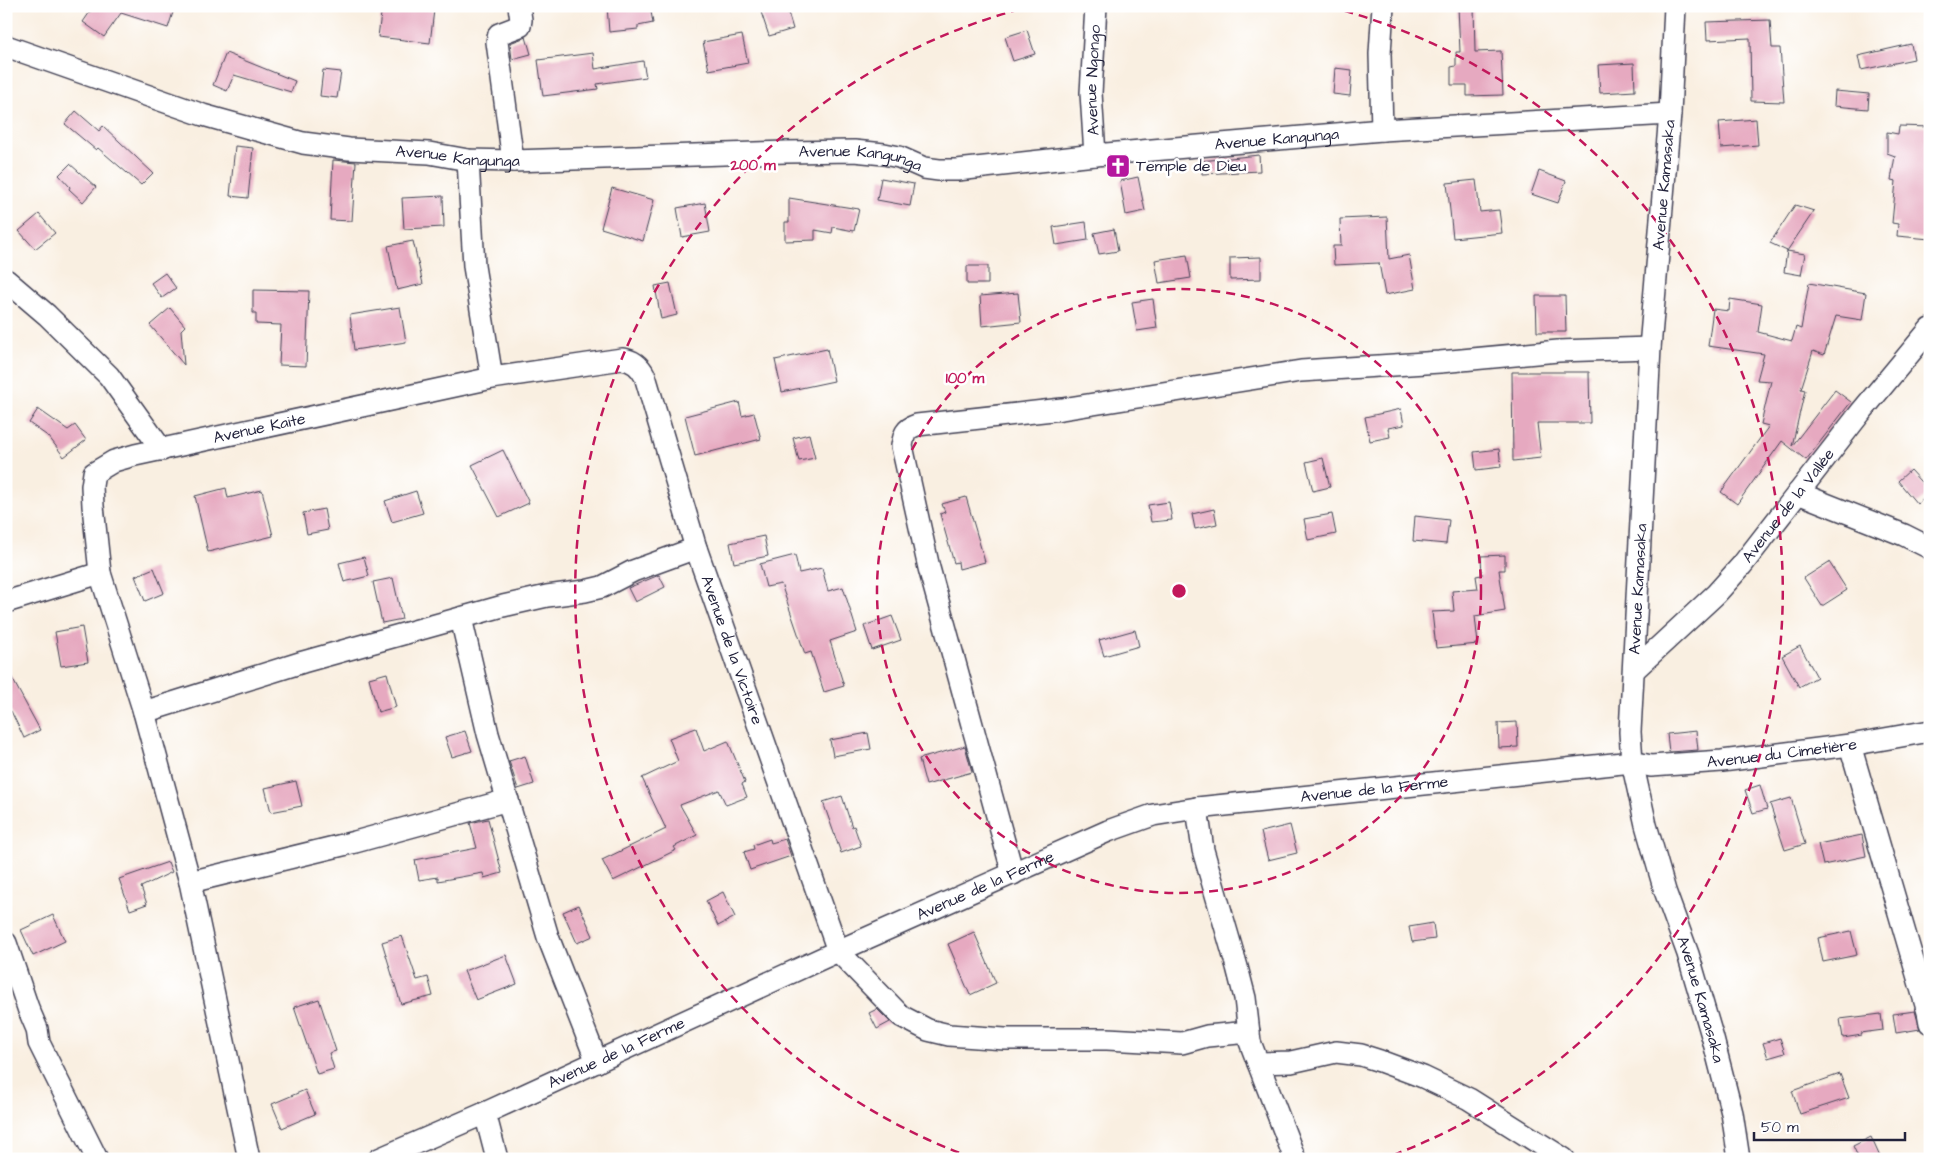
<svg xmlns="http://www.w3.org/2000/svg" width="1936" height="1165" viewBox="0 0 1936 1165" font-family="'Architects Daughter',sans-serif">
<rect width="100%" height="100%" fill="#fff"/>
<filter id="ink" filterUnits="userSpaceOnUse"><feTurbulence type="fractalNoise" baseFrequency=".02" numOctaves="2"/><feDisplacementMap in="SourceGraphic" scale="10" xChannelSelector="R" yChannelSelector="G"/><feConvolveMatrix kernelMatrix="1 2 1 2 8 2 1 2 1" color-interpolation-filters="sRGB"/></filter>
<filter id="wash" filterUnits="userSpaceOnUse"><feTurbulence type="fractalNoise" baseFrequency=".0096" numOctaves="4" result="noise"/><feDisplacementMap in="SourceGraphic" scale="20" xChannelSelector="R" yChannelSelector="G"/><feGaussianBlur stdDeviation="1.12" result="paint"/><feColorMatrix in="noise" values="0 0 0 0 0 0 0 0 0 0 0 0 0 0 0 0 0 1.4 0 .05"/><feComposite in="paint" operator="in"/></filter>
<g filter="url(#wash)">
<rect width="100%" height="100%" fill="#f9efe1"/>
<g id="blocks">
<path fill="#e6a9c0" d="M 94,6 L 175,6 L 168,28 L 121,13 L 104,37 L 83,22 Z
M 382,6 L 404,6 L 434,10 L 430,43 L 378,37 Z
M 607,6 L 650,6 L 653,23 L 638,26 L 638,29 L 609,32 Z
M 759,6 L 786,6 L 793,29 L 769,36 Z
M 1458,6 L 1474,6 L 1475,52 L 1501,51 L 1503,95 L 1467,96 L 1467,85 L 1451,85 L 1451,67 L 1456,66 L 1456,52 L 1460,52 Z
M 1770,20 L 1772,48 L 1780,48 L 1784,102 L 1751,101 L 1750,38 L 1707,40 L 1706,22 Z
M 1027,30 L 1035,54 L 1013,61 L 1005,37 Z
M 742,35 L 748,63 L 709,70 L 703,42 Z
M 526,37 L 531,54 L 512,59 L 510,43 Z
M 1911,44 L 1914,59 L 1861,70 L 1858,56 Z
M 226,53 L 295,81 L 291,92 L 234,75 L 227,91 L 213,85 Z
M 593,53 L 595,69 L 643,61 L 646,77 L 597,84 L 598,89 L 543,96 L 538,60 Z
M 1634,63 L 1635,91 L 1600,93 L 1598,65 Z
M 1335,68 L 1352,70 L 1350,96 L 1333,94 Z
M 323,70 L 341,72 L 337,98 L 320,96 Z
M 1835,91 L 1869,94 L 1868,109 L 1834,106 Z
M 76,111 L 99,131 L 103,126 L 153,173 L 141,185 L 98,148 L 96,150 L 65,124 Z
M 1756,119 L 1758,145 L 1721,148 L 1719,122 Z
M 1899,126 L 1930,127 L 1930,149 L 1926,149 L 1930,196 L 1930,239 L 1897,236 L 1898,224 L 1892,223 L 1896,181 L 1891,180 L 1895,156 L 1887,153 L 1887,132 L 1898,134 Z
M 235,146 L 253,148 L 248,198 L 230,196 Z
M 1259,155 L 1260,171 L 1202,174 L 1201,161 Z
M 333,160 L 356,162 L 352,221 L 330,220 Z
M 70,164 L 96,187 L 83,202 L 69,189 L 70,187 L 59,175 Z
M 1539,171 L 1566,181 L 1558,203 L 1531,194 Z
M 1138,177 L 1145,211 L 1126,215 L 1120,181 Z
M 881,178 L 914,184 L 910,206 L 877,200 Z
M 1476,180 L 1480,212 L 1499,210 L 1502,233 L 1453,238 L 1447,183 Z
M 612,188 L 654,200 L 643,241 L 601,228 Z
M 443,196 L 444,227 L 404,229 L 402,198 Z
M 789,198 L 859,209 L 854,231 L 833,227 L 832,233 L 815,230 L 815,240 L 785,241 L 785,222 L 789,222 Z
M 705,203 L 710,232 L 682,237 L 677,208 Z
M 1795,205 L 1814,211 L 1787,251 L 1770,243 Z
M 39,214 L 55,233 L 35,249 L 19,231 Z
M 1387,217 L 1389,259 L 1409,255 L 1415,289 L 1385,295 L 1379,263 L 1334,265 L 1333,246 L 1341,246 L 1340,219 Z
M 1086,222 L 1088,240 L 1056,245 L 1053,227 Z
M 1114,229 L 1118,251 L 1099,254 L 1094,233 Z
M 413,241 L 423,284 L 397,290 L 388,246 Z
M 1787,251 L 1805,254 L 1801,275 L 1784,272 Z
M 1187,255 L 1191,278 L 1159,283 L 1155,260 Z
M 1261,257 L 1261,279 L 1230,280 L 1230,258 Z
M 967,266 L 988,266 L 988,284 L 967,284 Z
M 165,273 L 176,288 L 162,298 L 151,283 Z
M 670,283 L 677,315 L 661,319 L 655,286 Z
M 1809,283 L 1866,293 L 1862,320 L 1836,316 L 1824,355 L 1813,351 L 1801,389 L 1805,390 L 1792,446 L 1835,390 L 1851,402 L 1806,460 L 1782,441 L 1737,504 L 1721,492 L 1769,426 L 1761,424 L 1771,381 L 1757,380 L 1764,354 L 1708,346 L 1713,309 L 1729,311 L 1730,299 L 1762,304 L 1758,332 L 1792,341 L 1796,327 L 1801,329 Z
M 253,290 L 309,291 L 306,366 L 279,365 L 281,325 L 256,324 L 256,313 L 253,313 Z
M 1018,293 L 1021,322 L 982,326 L 980,296 Z
M 1536,296 L 1565,296 L 1566,332 L 1537,332 Z
M 1153,299 L 1157,328 L 1137,331 L 1132,302 Z
M 400,307 L 406,342 L 354,350 L 350,315 Z
M 170,308 L 185,326 L 181,330 L 184,365 L 150,325 Z
M 827,349 L 834,381 L 782,392 L 775,360 Z
M 1512,372 L 1589,372 L 1590,423 L 1537,423 L 1541,458 L 1513,461 Z
M 739,402 L 742,416 L 754,413 L 761,439 L 695,456 L 685,416 Z
M 38,409 L 68,430 L 75,425 L 86,440 L 64,457 L 49,437 L 29,423 Z
M 1401,409 L 1404,425 L 1388,428 L 1390,437 L 1370,441 L 1365,417 Z
M 809,434 L 815,458 L 799,461 L 793,438 Z
M 1499,449 L 1501,467 L 1476,470 L 1474,452 Z
M 503,450 L 529,503 L 499,517 L 472,465 Z
M 1323,458 L 1330,487 L 1313,491 L 1306,462 Z
M 1910,470 L 1930,492 L 1917,504 L 1898,481 Z
M 226,488 L 228,498 L 262,490 L 273,536 L 208,552 L 195,496 Z
M 416,491 L 423,513 L 392,522 L 385,501 Z
M 966,497 L 985,562 L 959,569 L 958,562 L 954,563 L 940,514 L 945,512 L 942,504 Z
M 1169,502 L 1172,520 L 1151,522 L 1148,505 Z
M 324,509 L 328,530 L 307,534 L 303,513 Z
M 1214,509 L 1217,524 L 1195,529 L 1192,514 Z
M 1332,514 L 1336,534 L 1308,540 L 1304,519 Z
M 1415,516 L 1449,520 L 1446,544 L 1413,541 Z
M 764,536 L 768,556 L 734,563 L 730,543 Z
M 795,555 L 799,573 L 822,568 L 828,591 L 843,587 L 857,632 L 830,641 L 844,686 L 824,692 L 811,652 L 805,654 L 781,584 L 766,587 L 760,564 Z
M 1505,555 L 1505,570 L 1499,570 L 1505,611 L 1475,616 L 1478,644 L 1436,648 L 1432,612 L 1454,611 L 1452,591 L 1478,589 L 1476,576 L 1482,575 L 1481,556 Z
M 364,557 L 369,576 L 344,582 L 339,563 Z
M 1829,562 L 1847,590 L 1822,606 L 1804,578 Z
M 154,568 L 164,593 L 145,601 L 135,576 Z
M 659,575 L 665,587 L 635,602 L 628,588 Z
M 393,578 L 402,619 L 382,623 L 373,582 Z
M 892,616 L 901,640 L 872,650 L 864,626 Z
M 82,627 L 88,662 L 61,666 L 55,632 Z
M 1135,630 L 1139,646 L 1104,656 L 1099,640 Z
M 1800,646 L 1817,677 L 1799,687 L 1782,656 Z
M 6,667 L 40,730 L 24,738 L 11,711 L 6,714 Z
M 387,673 L 396,707 L 378,712 L 369,678 Z
M 1517,722 L 1518,747 L 1499,748 L 1498,723 Z
M 696,728 L 704,751 L 728,741 L 745,782 L 742,784 L 747,797 L 726,805 L 719,790 L 680,805 L 697,835 L 674,847 L 676,850 L 613,881 L 602,860 L 666,829 L 642,778 L 678,761 L 669,738 Z
M 465,731 L 472,751 L 452,757 L 445,737 Z
M 1696,731 L 1698,750 L 1669,752 L 1667,734 Z
M 868,733 L 871,749 L 833,756 L 830,740 Z
M 965,746 L 972,772 L 926,785 L 919,759 Z
M 525,756 L 534,784 L 518,789 L 509,761 Z
M 296,781 L 302,806 L 271,812 L 265,788 Z
M 1760,785 L 1767,809 L 1753,813 L 1745,790 Z
M 842,796 L 852,827 L 854,826 L 861,846 L 841,853 L 823,802 Z
M 1791,798 L 1805,844 L 1785,850 L 1770,804 Z
M 488,819 L 502,873 L 484,878 L 483,873 L 438,881 L 438,877 L 419,880 L 415,860 L 477,848 L 470,823 Z
M 1290,825 L 1297,853 L 1268,860 L 1261,832 Z
M 1862,835 L 1866,856 L 1823,865 L 1818,844 Z
M 770,839 L 771,843 L 785,839 L 791,856 L 750,870 L 744,852 L 754,849 L 753,845 Z
M 168,862 L 172,872 L 141,887 L 147,904 L 130,910 L 119,879 Z
M 723,892 L 735,917 L 718,926 L 706,901 Z
M 579,905 L 593,936 L 577,943 L 563,912 Z
M 53,915 L 65,941 L 33,956 L 21,930 Z
M 1433,923 L 1435,939 L 1412,942 L 1409,927 Z
M 1851,931 L 1857,955 L 1823,962 L 1818,938 Z
M 974,932 L 996,983 L 970,995 L 948,944 Z
M 402,936 L 417,980 L 428,977 L 433,996 L 401,1004 L 382,942 Z
M 506,955 L 517,984 L 476,1000 L 464,971 Z
M 319,999 L 336,1051 L 329,1053 L 334,1069 L 317,1074 L 294,1007 Z
M 877,1009 L 890,1022 L 877,1029 L 869,1013 Z
M 1915,1011 L 1920,1029 L 1896,1033 L 1893,1014 Z
M 1881,1014 L 1883,1030 L 1861,1033 L 1862,1035 L 1843,1038 L 1840,1019 Z
M 1780,1038 L 1785,1053 L 1768,1058 L 1763,1043 Z
M 1840,1074 L 1849,1098 L 1800,1114 L 1792,1091 Z
M 305,1090 L 315,1114 L 282,1128 L 272,1104 Z
M 1871,1137 L 1881,1159 L 1859,1159 L 1853,1146 Z"/>
</g>
</g>
<g filter="url(#ink)">
<use href="#blocks" fill-opacity="0" stroke="#424154" stroke-width="1"/>
<g fill="none" stroke-linecap="round" stroke-linejoin="round">
<defs>
<g id="minor">
<path id="s1" d="M 1675,6 L 1670,114 L 1650,348 L 1630,732 L 1632,762 L 1646,825 L 1665,891 L 1688,954 L 1713,1039 L 1732,1113 L 1739,1159"/>
<path id="s2" d="M 6,46 L 203,115 L 303,143 L 349,149 L 429,153 L 468,160 L 513,161 L 786,152 L 854,151 L 884,154 L 899,157 L 924,168 L 939,170 L 957,170 L 1095,155 L 1382,130 L 1670,114"/>
<path d="M 1382,130 L 1380,54 L 1383,6"/>
<path id="s3" d="M 1095,155 L 1091,93 L 1096,6"/>
<path d="M 468,160 L 474,266 L 492,378"/>
<path d="M 513,161 L 497,42 L 499,34 L 520,26 L 521,20 L 519,6"/>
<path d="M 6,280 L 47,315 L 109,376 L 162,450"/>
<path d="M 1798,493 L 1904,535 L 1930,548"/>
<path d="M 6,602 L 100,573"/>
<path d="M 461,618 L 488,734 L 548,937 L 597,1062"/>
<path id="s4" d="M 1634,670 L 1716,594 L 1742,565 L 1861,412 L 1930,329"/>
<path d="M 144,712 L 303,662 L 503,606 L 547,596 L 585,591 L 602,587 L 633,571 L 696,548"/>
<path d="M 1850,745 L 1928,1012 L 1930,1023"/>
<path d="M 1197,808 L 1203,850 L 1237,967 L 1245,998 L 1250,1042 L 1258,1063 L 1291,1062 L 1336,1052 L 1361,1055 L 1380,1061 L 1423,1077 L 1469,1099 L 1564,1159"/>
<path d="M 1013,874 L 929,568 L 902,446 C 904,434 905,429 917,425 L 1062,409 L 1301,371 L 1440,362 L 1558,351 L 1650,348"/>
<path d="M 190,882 L 355,842 L 508,800"/>
<path d="M 6,943 L 28,1008 L 37,1029 L 39,1043 L 97,1159"/>
<path d="M 1258,1063 L 1295,1159"/>
<path d="M 485,1113 L 497,1159"/>
<path id="s5" d="M 249,1159 L 190,882 L 144,712 L 100,573 L 93,506 L 92,486 L 94,473 L 114,461 L 135,455 L 492,378 L 622,359 C 633,360 640,366 645,376 L 696,548 L 838,951 L 901,1016 L 928,1030 L 949,1035 L 1005,1039 L 1107,1039 L 1182,1043 L 1207,1036 L 1249,1032"/>
<path id="s6" d="M 379,1159 L 485,1113 L 838,951 L 1108,831 L 1153,815 L 1197,808 L 1632,762 L 1651,766 L 1722,761 L 1850,745 L 1930,731"/>
</g>
</defs>
<use href="#minor" stroke="#424154" stroke-width="24"/>
<use href="#minor" stroke="#fff" stroke-width="21"/>
</g>
</g>
<g fill="none" stroke="#c2185b" stroke-width="2.5" stroke-dasharray="9 6">
<circle cx="1179" cy="591" r="302"/>
<path d="M973 1158A603 603 0 0 1 1028 7M1330 7A603 603 0 0 1 1385 1158"/>
</g>
<defs>
<symbol id="church-square" viewBox="-11 -11 22 22"><rect x="-9" y="-9" width="18" height="18" rx="4" fill="#b5179e" stroke="#fff"/><path d="M-1.2-6h2.4v3.5h3.3v2.4h-3.3V6h-2.4V-.1h-3.3v-2.4h3.3Z" fill="#fff"/></symbol>
</defs>
<g fill-rule="evenodd">
<use href="#church-square" x="1104" y="152" width="28" height="28"/>
</g>
<g text-anchor="middle" dominant-baseline="central" stroke-width="5" stroke-linejoin="round" paint-order="stroke">
<g font-size="16" fill="#22223b" stroke="#fff">
<text stroke="none"><textPath href="#s3" startOffset="75">Avenue Ngongo</textPath></text>
<text stroke="none"><textPath href="#s2" startOffset="1292">Avenue Kangunga</textPath></text>
<text stroke="none"><textPath href="#s2" startOffset="468">Avenue Kangunga</textPath></text>
<text stroke="none"><textPath href="#s2" startOffset="872">Avenue Kangunga</textPath></text>
<text transform="translate(1664 185) rotate(-85)">Avenue Kamasaka</text>
<text stroke="none"><textPath href="#s5" startOffset="878">Avenue Kaite</textPath></text>
<text stroke="none"><textPath href="#s4" startOffset="226">Avenue de la Vallée</textPath></text>
<text transform="translate(1638 589) rotate(-87)">Avenue Kamasaka</text>
<text stroke="none"><textPath href="#s5" startOffset="1565">Avenue de la Victoire</textPath></text>
<text stroke="none"><textPath href="#s6" startOffset="1480">Avenue du Cimetière</textPath></text>
<text stroke="none"><textPath href="#s6" startOffset="1070">Avenue de la Ferme</textPath></text>
<text stroke="none"><textPath href="#s6" startOffset="665">Avenue de la Ferme</textPath></text>
<text stroke="none"><textPath href="#s1" startOffset="1005">Avenue Kamasaka</textPath></text>
<text stroke="none"><textPath href="#s6" startOffset="260">Avenue de la Ferme</textPath></text>
</g>
<g font-size="16" fill="#22223b" stroke="#fff" text-anchor="start">
<text x="1136" y="166">Temple de Dieu</text>
</g>
</g>
<circle cx="1179" cy="591" r="8" fill="#c2185b" stroke="#fff" stroke-width="2.5"/>
<g font-size="15" text-anchor="middle" font-weight="bold" fill="#c2185b" stroke="#fff" stroke-width="5" stroke-linejoin="round" paint-order="stroke">
<text x="753" y="170">200 m</text>
<text x="965" y="383">100 m</text>
</g>
<rect width="1936" height="1165" fill="none" stroke="#fff" stroke-width="25"/>
<path d="M1754 1132v8h151v-8" fill="none" stroke="#22223b" stroke-width="2.5"/>
<text x="1761" y="1132" font-size="15" fill="#22223b" stroke="#ffffff" stroke-width="4" paint-order="stroke">50 m</text>
</svg>
